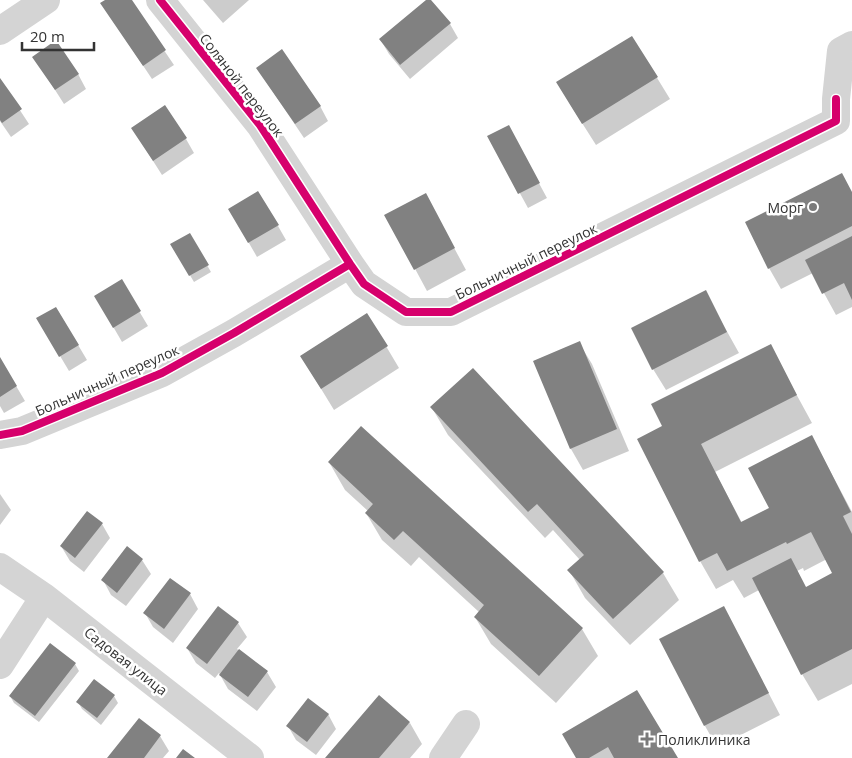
<svg xmlns="http://www.w3.org/2000/svg" width="852" height="758" viewBox="0 0 852 758" font-family="'Open Sans',sans-serif">
<rect width="100%" height="100%" fill="#fff"/>
<path fill="#0003" fill-rule="evenodd" d="M 107,0 L 130,0 L 174,65 L 152,79 L 102,4 Z
M 203,0 L 249,0 L 223,23 Z
M 428,0 L 430,0 L 450,24 L 458,38 L 410,79 L 389,54 L 380,39 Z
M 632,37 L 670,99 L 596,145 L 570,104 Z
M 34,57 L 78,74 L 86,89 L 64,104 Z
M 257,68 L 320,106 L 328,121 L 304,138 Z
M 0,80 L 29,124 L 11,137 L 0,121 Z
M 489,137 L 516,141 L 547,198 L 528,208 Z
M 186,139 L 194,153 L 162,175 L 141,142 Z
M 852,192 L 852,307 L 836,315 L 813,273 L 781,289 L 769,268 Z
M 386,215 L 437,216 L 466,270 L 427,291 Z
M 238,224 L 278,226 L 286,240 L 257,257 Z
M 189,234 L 211,272 L 194,282 L 172,245 Z
M 121,281 L 148,326 L 122,342 L 96,297 Z
M 705,292 L 739,353 L 666,390 L 653,369 Z
M 56,308 L 87,360 L 69,371 L 38,319 Z
M 367,314 L 399,368 L 334,410 L 301,356 Z
M 579,343 L 592,364 L 629,451 L 583,470 L 571,449 L 534,361 Z
M 770,346 L 812,423 L 715,472 L 742,523 L 770,509 L 812,437 L 852,512 L 852,684 L 818,701 L 802,674 L 759,590 L 744,598 L 733,580 L 716,589 L 700,561 L 664,427 ZM 827,559 L 834,574 L 806,588 L 797,571 L 803,568 L 804,571 Z
M 0,359 L 25,401 L 4,413 L 0,406 Z
M 432,408 L 663,573 L 679,600 L 630,645 L 585,598 L 569,570 L 580,560 L 553,530 L 545,538 L 448,435 Z
M 329,462 L 582,629 L 598,656 L 556,703 L 491,644 L 475,617 L 479,612 L 419,557 L 411,566 L 382,540 L 366,513 L 368,511 L 345,490 Z
M 0,494 L 11,510 L 0,525 Z
M 102,524 L 110,538 L 84,572 L 70,561 L 61,546 Z
M 142,560 L 151,574 L 126,606 L 111,595 L 103,580 Z
M 190,594 L 198,609 L 173,643 L 153,627 L 145,613 Z
M 724,608 L 780,715 L 717,747 L 705,726 Z
M 238,623 L 247,637 L 237,649 L 267,672 L 276,687 L 257,711 L 228,689 L 219,673 L 215,678 L 196,663 L 187,648 Z
M 75,664 L 79,671 L 39,722 L 14,703 L 10,696 Z
M 114,696 L 118,703 L 101,725 L 82,709 L 78,702 Z
M 328,714 L 336,729 L 316,755 L 296,740 L 288,726 Z
M 139,719 L 160,736 L 169,751 L 163,758 L 109,758 Z
M 410,723 L 422,744 L 410,758 L 327,758 Z
M 564,735 L 676,758 L 577,758 Z"/>
<path fill="#818181" d="M 105,0 L 132,0 L 166,50 L 143,66 L 100,3 Z
M 426,0 L 431,0 L 451,23 L 400,65 L 379,39 Z
M 632,36 L 658,77 L 582,124 L 556,82 Z
M 56,40 L 79,74 L 55,90 L 32,57 Z
M 282,49 L 321,106 L 295,124 L 256,68 Z
M 0,78 L 22,109 L 2,123 L 0,120 Z
M 165,105 L 187,138 L 153,161 L 131,128 Z
M 509,125 L 540,183 L 518,194 L 487,136 Z
M 842,173 L 852,192 L 852,226 L 768,269 L 745,222 Z
M 258,191 L 279,225 L 248,243 L 228,209 Z
M 426,193 L 455,248 L 414,270 L 384,215 Z
M 190,233 L 209,265 L 189,276 L 170,244 Z
M 852,236 L 852,300 L 844,283 L 822,294 L 805,260 Z
M 122,279 L 141,311 L 113,328 L 94,296 Z
M 706,290 L 727,332 L 652,370 L 631,328 Z
M 56,307 L 79,345 L 59,357 L 36,318 Z
M 367,313 L 388,346 L 321,389 L 300,356 Z
M 580,341 L 617,429 L 570,449 L 533,361 Z
M 771,344 L 797,395 L 701,444 L 741,522 L 769,508 L 748,468 L 812,435 L 851,512 L 843,516 L 852,534 L 852,649 L 801,675 L 752,578 L 791,558 L 806,587 L 832,573 L 811,532 L 787,544 L 786,542 L 727,571 L 717,553 L 699,562 L 637,439 L 662,426 L 651,404 Z
M 0,357 L 17,386 L 0,397 Z
M 473,368 L 664,572 L 613,619 L 567,570 L 584,555 L 537,504 L 528,512 L 430,407 Z
M 361,426 L 583,628 L 539,676 L 474,617 L 484,605 L 403,531 L 394,540 L 365,513 L 373,504 L 328,462 Z
M 87,511 L 103,523 L 75,558 L 60,546 Z
M 127,546 L 143,559 L 117,593 L 101,580 Z
M 170,578 L 191,593 L 164,629 L 143,613 Z
M 218,606 L 239,622 L 207,664 L 186,648 Z
M 724,606 L 769,693 L 704,726 L 659,639 Z
M 50,643 L 76,663 L 35,716 L 9,696 Z
M 239,649 L 268,671 L 248,697 L 219,675 Z
M 94,679 L 115,695 L 97,718 L 76,702 Z
M 637,690 L 678,758 L 614,758 L 608,747 L 589,758 L 576,758 L 562,734 Z
M 379,695 L 410,722 L 379,758 L 325,758 Z
M 308,698 L 329,714 L 307,742 L 286,726 Z
M 139,718 L 161,735 L 144,758 L 107,758 Z
M 183,749 L 195,758 L 176,758 Z"/>
<g fill="none" stroke-linecap="round" stroke-linejoin="round">
<path stroke="#d4d4d4" stroke-width="28" d="M 160,0 L 260,125 L 350,264 L 364,284 L 406,312 L 451,312 L 836,121 L 836,99 L 841,51 L 852,45
M 0,31 L 46,0
M 0,435 L 22,431 L 162,373 L 234,333 L 350,264
M 0,567 L 44,597 L 250,758
M 0,665 L 44,597
M 443,758 L 466,724"/>
<defs>
<path id="cycleway" d="M 160,0 L 260,125 L 350,264 L 364,284 L 406,312 L 451,312 L 836,121 L 836,99
M 0,435 L 22,431 L 162,373 L 234,333 L 350,264"/>
</defs>
<use href="#cycleway" stroke="#fff" stroke-width="11"/>
<use href="#cycleway" stroke="#d6006c" stroke-width="8"/>
</g>
<g fill="#7a7a7a" stroke="#fff" stroke-width="2">
<circle cx="813" cy="207" r="5"/>
<path d="M644.5 731.5h5v5h5v5h-5v5h-5v-5h-5v-5h5z"/>
</g>
<g text-anchor="middle" dominant-baseline="central" stroke-width="5" stroke-linejoin="round" paint-order="stroke">
<g font-size="14" fill="#333" stroke="#fff">
<text transform="translate(242 85) rotate(52)">Соляной переулок</text>
<text transform="translate(526 261) rotate(-26)">Больничный переулок</text>
<text transform="translate(107 380) rotate(-24)">Больничный переулок</text>
<text transform="translate(126 661) rotate(38)">Садовая улица</text>
</g>
<g font-size="14" fill="#333" stroke="#fff" text-anchor="end">
<text x="803" y="207">Морг</text>
<text x="658" y="739" text-anchor="start">Поликлиника</text>
</g>
</g>
<path d="M22 42v8h72v-8" fill="none" stroke="#333333" stroke-width="2.5"/>
<text x="30" y="42" font-size="15" fill="#333333" stroke="#ffffff" stroke-width="4" paint-order="stroke">20 m</text>
</svg>
